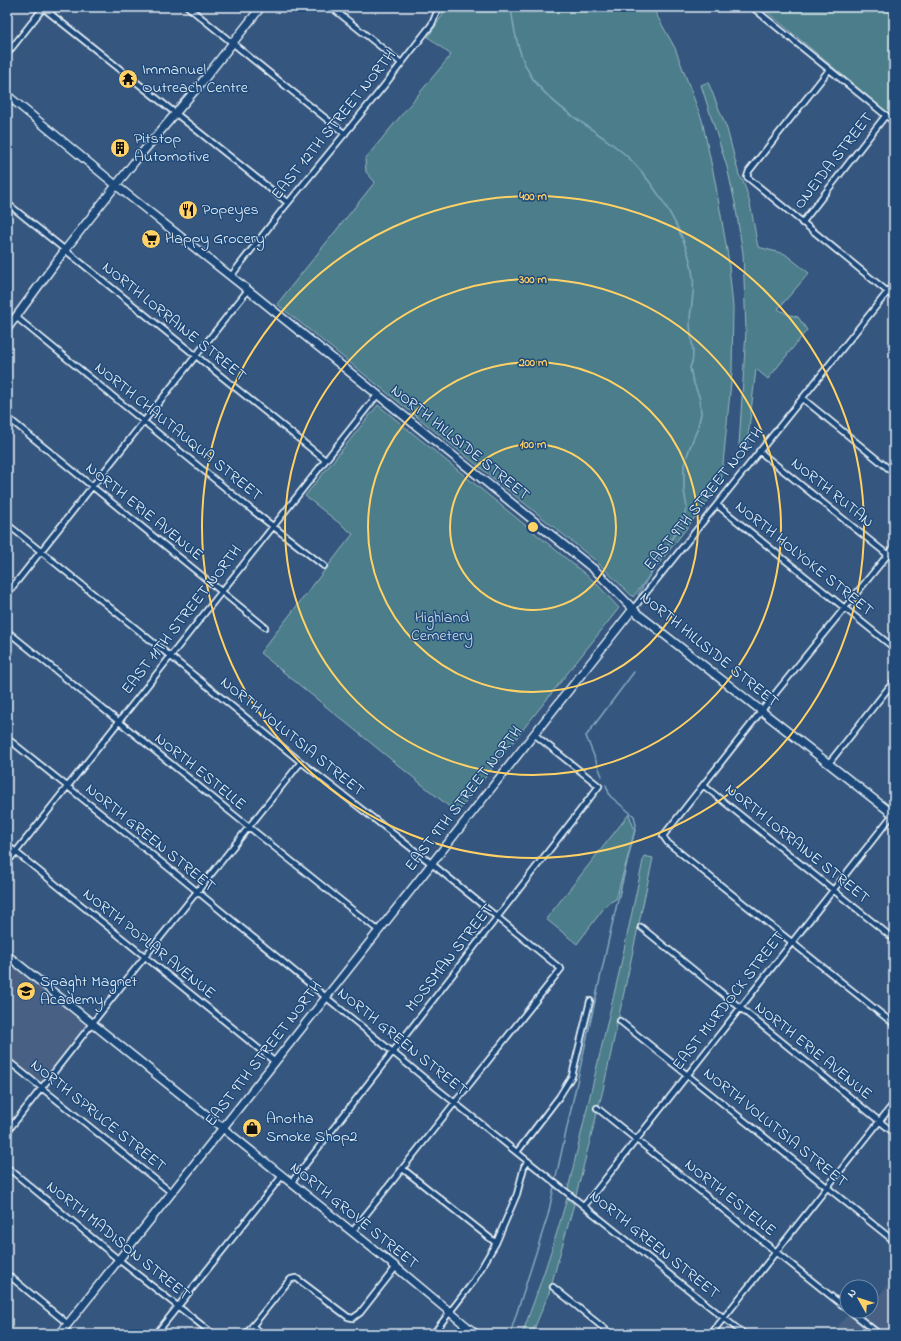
<svg xmlns="http://www.w3.org/2000/svg" width="901" height="1341" viewBox="0 0 901 1341" font-family="'Indie Flower',sans-serif">
<rect width="100%" height="100%" fill="#35567e"/>
<filter id="ink" filterUnits="userSpaceOnUse"><feTurbulence type="fractalNoise" baseFrequency=".025" numOctaves="2"/><feDisplacementMap in="SourceGraphic" scale="8" xChannelSelector="R" yChannelSelector="G"/><feConvolveMatrix kernelMatrix="1 2 1 2 8 2 1 2 1" color-interpolation-filters="sRGB"/></filter>
<g filter="url(#ink)">
<path fill="#476183" d="M 7,959 L 86,1024 L 85,1027 L 41,1082 L 37,1081 L 7,1057 Z
M 894,1277 L 894,1334 L 884,1334 L 863,1317 L 867,1311 L 871,1311 L 871,1306 Z
M 848,1314 L 871,1334 L 832,1334 Z"/>
<path fill="#4c7e8a" stroke="#9ab8c1" d="M 444,7 L 652,7 L 675,48 L 702,120 L 715,181 L 728,256 L 733,307 L 732,372 L 721,484 L 633,597 L 596,561 L 277,304 L 375,182 L 366,172 L 365,159 L 451,55 L 428,37 L 442,16 Z
M 761,7 L 894,7 L 894,118 Z
M 708,82 L 727,129 L 739,175 C 750,189 754,229 758,247 L 785,254 L 809,273 L 778,309 L 787,314 L 798,317 L 807,330 L 768,379 L 756,369 L 747,445 L 739,446 L 746,331 L 743,254 L 735,203 L 727,167 L 701,85 Z
M 378,405 L 595,582 L 619,608 L 457,813 L 260,653 L 353,534 L 305,496 Z
M 629,814 L 635,831 L 616,899 L 607,904 L 577,944 L 546,919 Z
M 644,856 L 653,858 L 603,1090 L 576,1195 L 568,1189 L 619,973 Z
M 567,1198 L 574,1204 L 549,1293 L 532,1334 L 522,1334 C 539,1289 554,1244 567,1198 Z"/>
<g fill="none" stroke-linecap="round" stroke-linejoin="round">
<path stroke="#84a9c0" stroke-width="1.5" d="M 511,7 C 514,32 519,58 533,79 C 552,105 582,122 608,141 C 616,147 624,153 631,160 C 658,188 689,238 693,277 C 695,290 691,305 690,319 C 689,332 697,356 690,367 L 692,378 L 700,399 L 701,414 L 697,430 L 690,447 L 684,465 L 684,490 L 687,508 L 676,532 L 658,560 L 638,595
M 602,776 L 586,736 L 634,672
M 556,1177 L 611,929 L 636,825 L 634,816 L 610,796 L 606,785
M 510,1334 L 548,1215 L 554,1187"/>
<defs>
<path id="street" d="M 42,7 L 288,203
M 188,7 L 345,134
M 331,7 L 401,63
M 752,7 L 894,122
M 7,54 L 44,7
M 829,70 L 749,171 L 747,177 L 894,297
M 7,203 L 325,460
M 802,223 L 886,115
M 231,276 L 283,209 L 383,87 L 432,24 L 439,7
M 16,317 L 252,510 L 324,566
M 802,398 L 894,473
M 7,417 L 265,627
M 759,451 L 888,555
M 717,505 L 894,648
M 7,524 L 301,762 L 432,864 L 561,969 L 352,1232
M 894,547 L 778,690 L 663,836 L 668,843 L 894,1024
M 7,594 L 248,290
M 633,609 L 894,284
M 7,631 L 249,827 L 379,931
M 7,738 L 170,869 L 440,1091 L 744,1334
M 829,763 L 894,681
M 703,785 L 894,939
M 7,845 L 275,1062
M 7,863 L 378,394
M 641,927 L 894,1133
M 620,1021 L 894,1241
M 7,1060 L 172,1193
M 597,1108 L 847,1309
M 7,1132 L 127,979 L 301,762
M 517,1152 L 559,1097 L 572,1076 L 590,1001
M 7,1167 L 119,1260 L 213,1334
M 403,1169 L 496,1243
M 291,1183 L 599,786 L 534,734
M 584,1206 L 894,813
M 7,1274 L 68,1324
M 553,1287 L 611,1334
M 850,1311 L 879,1334
M 252,1326 L 263,1334
M 156,1334 L 282,1176
M 246,1334 L 287,1283 L 291,1279 L 296,1278 L 299,1280 L 348,1317 L 353,1318 L 360,1313 L 396,1267
M 433,1334 L 473,1282 L 496,1243 L 517,1194 L 524,1167 L 528,1161
M 711,1334 L 894,1103"/>
<path id="secondary" d="M 7,95 L 123,191 L 248,290 L 596,571 L 638,614 L 661,632 L 894,815
M 7,329 L 65,250 L 136,160 L 202,82 L 261,7
M 7,955 L 396,1267 L 476,1334
M 60,1334 L 633,609"/>
</defs>
<use href="#street" stroke="#e8f1f8" stroke-width="8"/>
<use href="#secondary" stroke="#e8f1f8" stroke-width="10"/>
<use href="#street" stroke="#1f4a7a" stroke-width="4.5"/>
<use href="#secondary" stroke="#1f4a7a" stroke-width="7"/>
</g>
</g>
<g fill="none" stroke="#ffd166" stroke-width="2">
<circle cx="533" cy="527" r="83"/>
<circle cx="533" cy="527" r="165"/>
<circle cx="533" cy="527" r="248"/>
<circle cx="533" cy="527" r="331"/>
</g>
<defs>
<symbol id="temple-disc" viewBox="-11 -11 22 22"><circle r="9.5" fill="#ffd166" stroke="#1f4a7a"/><path d="M0-6L5-2H3V0L6.5 2.5H4V6H1.5V3h-3V6H-4V2.5H-6.5L-3 0V-2H-5Z" fill="#111"/></symbol>
<symbol id="building-disc" viewBox="-11 -11 22 22"><circle r="9.5" fill="#ffd166" stroke="#1f4a7a"/><path d="M-4-6H4V6H1V3H-1V6H-4ZM-2.5-4.3h1.7v1.8h-1.7ZM.8-4.3h1.7v1.8H.8ZM-2.5-1h1.7V.8h-1.7ZM.8-1h1.7V.8H.8Z" fill="#111"/></symbol>
<symbol id="restaurant-disc" viewBox="-11 -11 22 22"><circle r="9.5" fill="#ffd166" stroke="#1f4a7a"/><path d="M-5-6h1v4h1v-4h1v4h1v-4h1v5L-1.5 .5V6h-2V.5L-5-1ZM5-6V6H3V1.5H1.5Q1.5-4 5-6Z" fill="#111"/></symbol>
<symbol id="supermarket-disc" viewBox="-11 -11 22 22"><circle r="9.5" fill="#ffd166" stroke="#1f4a7a"/><path d="M-6-5.5h2.5l.6 2H6L4.5 2H-2.5L-4.4-4H-6ZM-1.5 3.2a1.3 1.3 0 1 0 .1 0ZM3 3.2a1.3 1.3 0 1 0 .1 0Z" fill="#111"/></symbol>
<symbol id="school-disc" viewBox="-11 -11 22 22"><circle r="9.5" fill="#ffd166" stroke="#1f4a7a"/><path d="M0-5L7-2L0 1L-7-2ZM-4 1L0 2.5L4 1V4Q0 6-4 4Z" fill="#111"/></symbol>
<symbol id="shop-disc" viewBox="-11 -11 22 22"><circle r="9.5" fill="#ffd166" stroke="#1f4a7a"/><path d="M-5-2.5h2.3a2.7 3.5 0 0 1 5.4 0H5L5.5 6h-11ZM-1.5-2.5h3a1.5 2.3 0 0 0-3 0Z" fill="#111"/></symbol>
</defs>
<g fill-rule="evenodd">
<use href="#temple-disc" x="117" y="68" width="22" height="22"/>
<use href="#building-disc" x="109" y="137" width="22" height="22"/>
<use href="#restaurant-disc" x="177" y="199" width="22" height="22"/>
<use href="#supermarket-disc" x="140" y="228" width="22" height="22"/>
<use href="#school-disc" x="15" y="980" width="22" height="22"/>
<use href="#shop-disc" x="241" y="1117" width="22" height="22"/>
</g>
<g text-anchor="middle" dominant-baseline="central" stroke-width="3" stroke-linejoin="round" paint-order="stroke">
<g font-size="16" fill="#e8f1f8" stroke="#1f4a7a" text-anchor="start">
<text x="142" y="70">Immanuel<tspan x="142" dy="18">Outreach Centre</tspan></text>
<text x="134" y="139">Pitstop<tspan x="134" dy="18">Automotive</tspan></text>
<text x="202" y="210">Popeyes</text>
<text x="165" y="239">Happy Grocery</text>
<text x="40" y="982">Spaght Magnet<tspan x="40" dy="18">Academy</tspan></text>
<text x="266" y="1119">Anotha<tspan x="266" dy="18">Smoke Shop2</tspan></text>
</g>
<g font-size="16" fill="#e8f1f8" stroke="#1f4a7a">
<text transform="translate(334 125) rotate(-51)">EAST 12TH STREET NORTH</text>
<text transform="translate(834 161) rotate(-52)">ONEIDA STREET</text>
<text transform="translate(174 322) rotate(39)">NORTH LORRAINE STREET</text>
<text transform="translate(178 432) rotate(39)">NORTH CHAUTAUQUA STREET</text>
<text transform="translate(460 443) rotate(39)">NORTH HILLSIDE STREET</text>
<text transform="translate(832 493) rotate(39)">NORTH RUTAN</text>
<text transform="translate(704 499) rotate(-51)">EAST 9TH STREET NORTH</text>
<text transform="translate(144 512) rotate(39)">NORTH ERIE AVENUE</text>
<text transform="translate(804 559) rotate(39)">NORTH HOLYOKE STREET</text>
<text transform="translate(182 620) rotate(-52)">EAST 11TH STREET NORTH</text>
<text transform="translate(709 650) rotate(39)">NORTH HILLSIDE STREET</text>
<text transform="translate(292 737) rotate(39)">NORTH VOLUTSIA STREET</text>
<text transform="translate(200 772) rotate(39)">NORTH ESTELLE</text>
<text transform="translate(464 799) rotate(-52)">EAST 9TH STREET NORTH</text>
<text transform="translate(150 838) rotate(39)">NORTH GREEN STREET</text>
<text transform="translate(797 844) rotate(39)">NORTH LORRAINE STREET</text>
<text transform="translate(149 944) rotate(39)">NORTH POPLAR AVENUE</text>
<text transform="translate(450 958) rotate(-52)">MOSSMAN STREET</text>
<text transform="translate(729 1001) rotate(-52)">EAST MURDOCK STREET</text>
<text transform="translate(402 1042) rotate(39)">NORTH GREEN STREET</text>
<text transform="translate(813 1051) rotate(39)">NORTH ERIE AVENUE</text>
<text transform="translate(264 1054) rotate(-52)">EAST 9TH STREET NORTH</text>
<text transform="translate(98 1116) rotate(39)">NORTH SPRUCE STREET</text>
<text transform="translate(775 1128) rotate(39)">NORTH VOLUTSIA STREET</text>
<text transform="translate(730 1198) rotate(39)">NORTH ESTELLE</text>
<text transform="translate(354 1216) rotate(39)">NORTH GROVE STREET</text>
<text transform="translate(118 1241) rotate(39)">NORTH MADISON STREET</text>
<text transform="translate(654 1245) rotate(39)">NORTH GREEN STREET</text>
</g>
<g font-size="16" fill="#d1e0e8" stroke="#1f4a7a">
<text x="442" y="618">Highland<tspan x="442" dy="18">Cemetery</tspan></text>
</g>
</g>
<circle cx="533" cy="527" r="6" fill="#ffd166" stroke="#1f4a7a" stroke-width="2"/>
<g font-size="12" text-anchor="middle" font-weight="bold" fill="#ffd166" stroke="#1f4a7a" stroke-width="3" stroke-linejoin="round" paint-order="stroke">
<text x="533" y="200">400 m</text>
<text x="533" y="283">300 m</text>
<text x="533" y="366">200 m</text>
<text x="533" y="448">100 m</text>
</g>
<rect width="901" height="1341" fill="none" stroke="#1f4a7a" stroke-width="24"/>
<rect x="12" y="12" width="877" height="1317" fill="none" stroke="#e8f1f8" stroke-width="1.5" filter="url(#ink)"/>
<g transform="translate(859 1299) rotate(309)"><circle r="19" fill="#1f4a7a" stroke="#6f8dac"/>
<path d="M0-3L7 15L0 10L-7 15Z" fill="#ffd166"/>
<text y="-6" font-size="11" font-weight="bold" text-anchor="middle" fill="#e8f1f8">N</text>
</g>
</svg>
